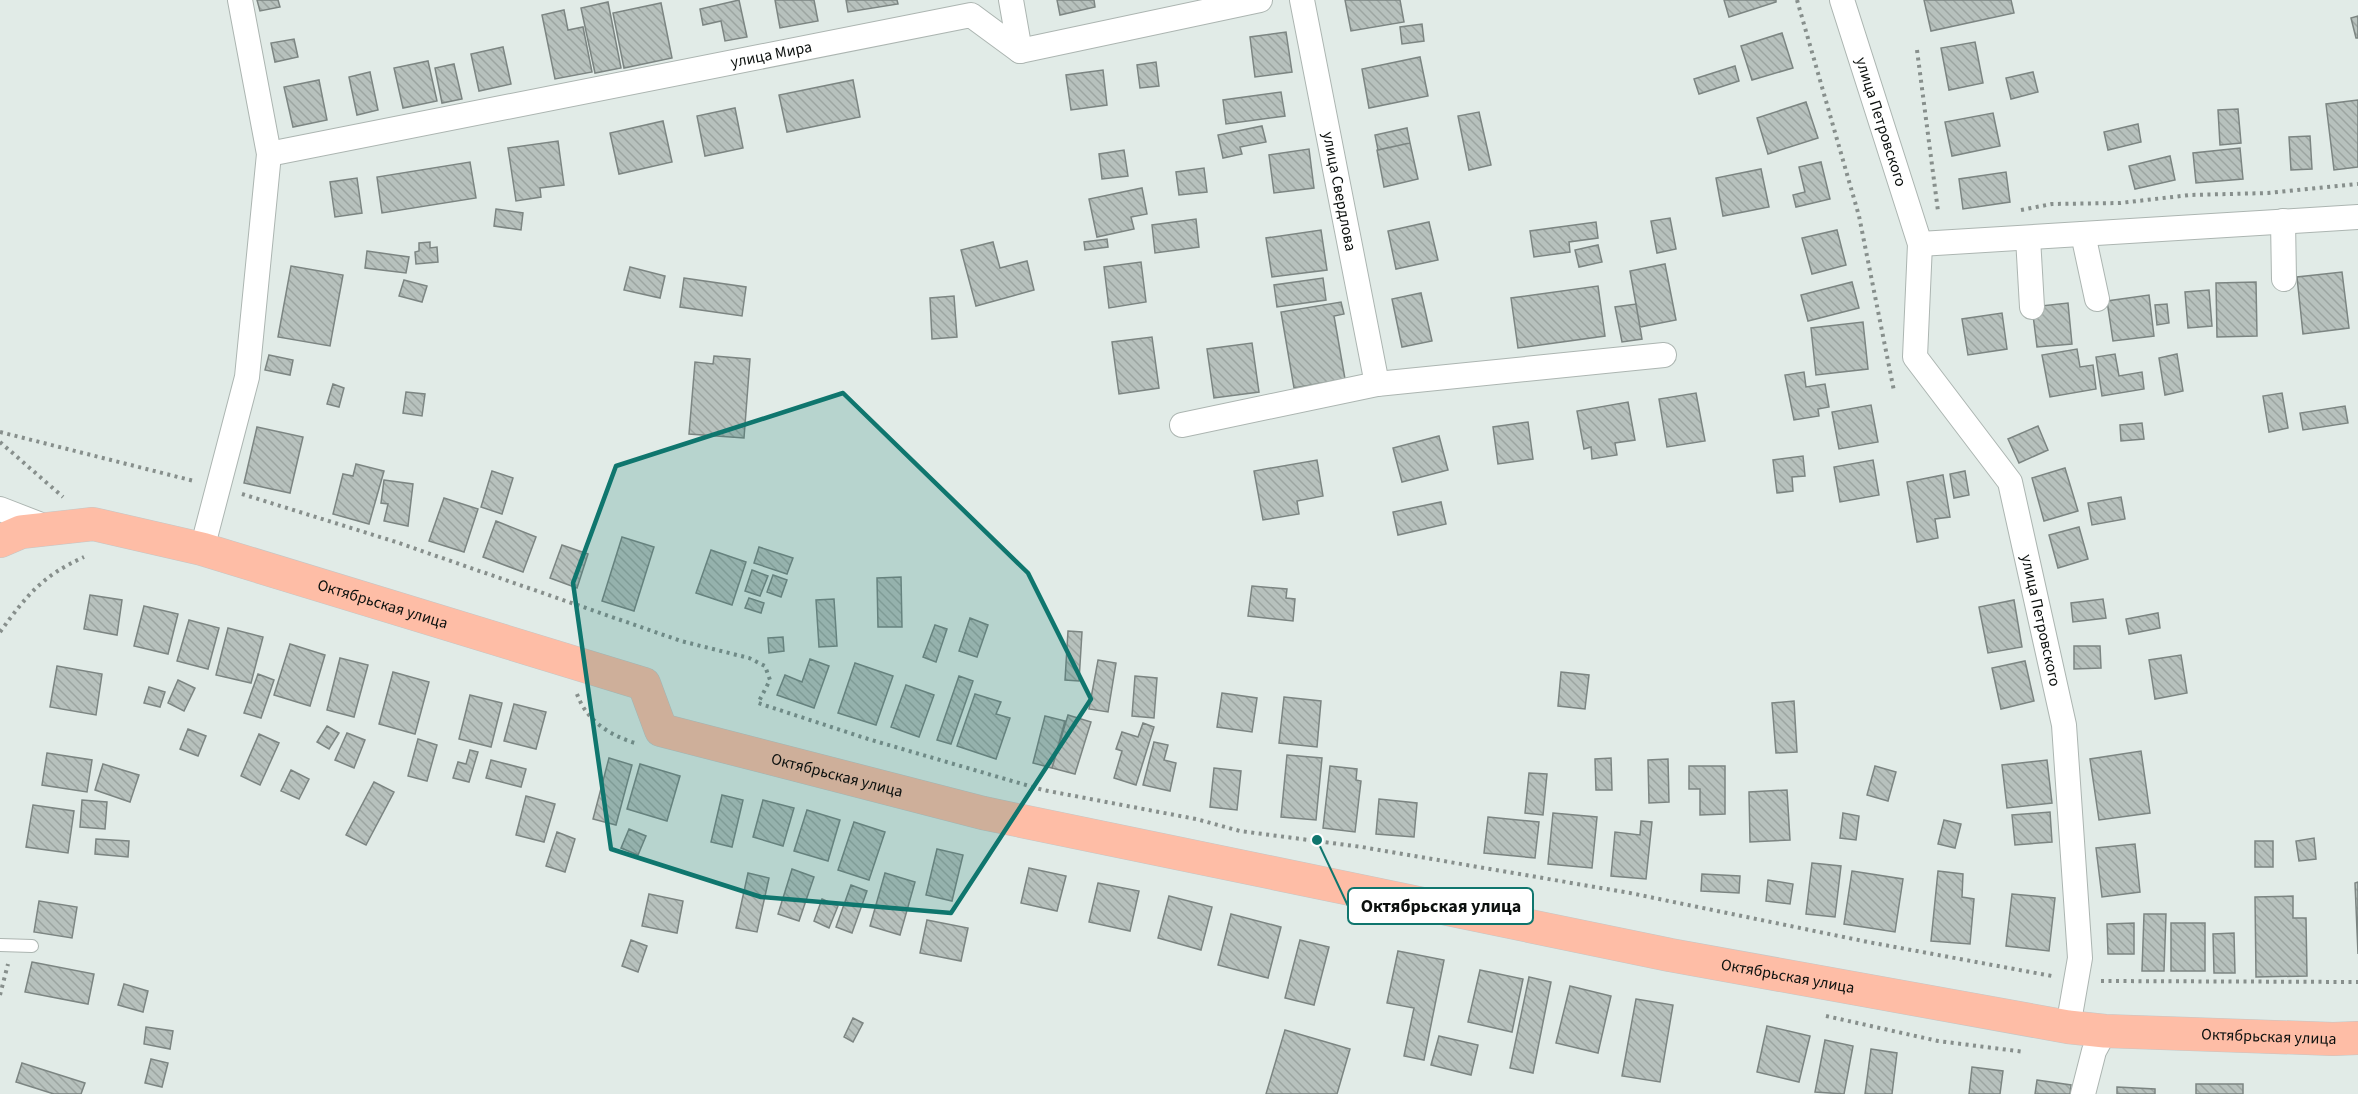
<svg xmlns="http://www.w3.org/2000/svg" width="2358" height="1094" viewBox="0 0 2358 1094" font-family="'Source Sans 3',sans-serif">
<defs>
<pattern id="building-back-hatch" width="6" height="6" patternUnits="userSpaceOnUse" patternTransform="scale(1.5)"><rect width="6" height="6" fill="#b7c1bd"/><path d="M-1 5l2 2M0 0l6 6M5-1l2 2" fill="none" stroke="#9ca5a1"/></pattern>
</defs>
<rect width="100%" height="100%" fill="#e1ebe7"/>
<path fill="url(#building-back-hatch)" stroke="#7c8582" stroke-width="1.5" d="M 257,0 L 278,0 L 280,7 L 260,11 Z
M 739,0 L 747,37 L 725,41 L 721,21 L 703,25 L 700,9 Z
M 775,0 L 814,0 L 818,21 L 780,28 Z
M 846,0 L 897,0 L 898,4 L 848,12 Z
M 1057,0 L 1094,0 L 1095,7 L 1060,15 Z
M 1345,0 L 1400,0 L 1404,22 L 1351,31 Z
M 1724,0 L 1776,0 L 1776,2 L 1729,17 Z
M 1924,0 L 2011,0 L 2014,13 L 1931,31 Z
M 608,2 L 621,68 L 595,73 L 581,8 Z
M 661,3 L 672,58 L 624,68 L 613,13 Z
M 564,10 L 568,30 L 583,27 L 592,72 L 555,79 L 542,15 Z
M 2358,16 L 2358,38 L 2356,38 L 2351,18 Z
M 1422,24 L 1424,41 L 1402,44 L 1400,27 Z
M 1286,32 L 1292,72 L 1255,77 L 1250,37 Z
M 1782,33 L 1793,68 L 1752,80 L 1741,46 Z
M 294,39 L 298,57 L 275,62 L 271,43 Z
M 1975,42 L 1983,83 L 1949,90 L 1941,48 Z
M 503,47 L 511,84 L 479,91 L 471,54 Z
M 1420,57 L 1428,96 L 1369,108 L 1362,69 Z
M 428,61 L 437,101 L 403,108 L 394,68 Z
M 1156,62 L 1159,86 L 1140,88 L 1137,65 Z
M 454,64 L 462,99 L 442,103 L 435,68 Z
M 1735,66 L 1739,81 L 1699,94 L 1694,79 Z
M 1103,70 L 1107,105 L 1071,110 L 1066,75 Z
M 370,72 L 378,110 L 357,115 L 349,77 Z
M 2033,72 L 2038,92 L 2011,99 L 2006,78 Z
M 319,80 L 327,120 L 293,127 L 284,87 Z
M 853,80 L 860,117 L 787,132 L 779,95 Z
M 1281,92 L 1285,116 L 1226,124 L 1223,100 Z
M 2358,100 L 2358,167 L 2334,170 L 2326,104 Z
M 1806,102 L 1818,138 L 1768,154 L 1757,118 Z
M 735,108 L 743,148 L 705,156 L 697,116 Z
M 2238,109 L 2241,143 L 2220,145 L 2218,110 Z
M 1479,112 L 1491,165 L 1469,170 L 1458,116 Z
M 1993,113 L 2000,146 L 1952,156 L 1945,122 Z
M 663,121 L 672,162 L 619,174 L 610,133 Z
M 2138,124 L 2141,142 L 2108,150 L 2104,132 Z
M 1262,126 L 1266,142 L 1240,147 L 1242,154 L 1223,158 L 1218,135 Z
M 1407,128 L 1410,143 L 1378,150 L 1375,135 Z
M 2310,136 L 2312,169 L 2291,170 L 2289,137 Z
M 558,141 L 564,185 L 540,188 L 541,197 L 516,201 L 508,148 Z
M 1410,143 L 1418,179 L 1384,187 L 1377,150 Z
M 2240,148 L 2243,179 L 2196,183 L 2193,153 Z
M 1309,149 L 1314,188 L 1274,193 L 1269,155 Z
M 1124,150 L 1128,176 L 1102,179 L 1099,154 Z
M 2170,156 L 2175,180 L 2135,189 L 2129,166 Z
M 470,162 L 476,198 L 382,213 L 377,177 Z
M 1821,162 L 1830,199 L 1796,207 L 1793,195 L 1805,192 L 1799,167 Z
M 1204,168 L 1207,192 L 1179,195 L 1176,172 Z
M 1761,169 L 1769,207 L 1723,216 L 1716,178 Z
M 2006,172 L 2010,202 L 1963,209 L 1959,179 Z
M 357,178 L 362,213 L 335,217 L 330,182 Z
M 1142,188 L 1147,214 L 1131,217 L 1134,229 L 1097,237 L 1089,199 Z
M 496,209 L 523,213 L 521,230 L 494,226 Z
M 1670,218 L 1676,249 L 1657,253 L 1651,221 Z
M 1196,219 L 1199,247 L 1155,253 L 1152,225 Z
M 1429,222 L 1438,260 L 1396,269 L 1388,231 Z
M 1596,222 L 1598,238 L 1569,242 L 1570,252 L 1534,257 L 1530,231 Z
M 1321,230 L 1327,270 L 1272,277 L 1266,238 Z
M 1837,230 L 1846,265 L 1812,274 L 1802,238 Z
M 1107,239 L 1108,247 L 1085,250 L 1084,242 Z
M 430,242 L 430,248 L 437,247 L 438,262 L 416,264 L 415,252 L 419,251 L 419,243 Z
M 993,242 L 1000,268 L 1027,261 L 1034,290 L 976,306 L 961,250 Z
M 1598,245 L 1602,262 L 1579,267 L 1575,250 Z
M 367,251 L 409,257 L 406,273 L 365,268 Z
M 1141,262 L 1146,302 L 1109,308 L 1104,267 Z
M 1665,264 L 1676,320 L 1640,327 L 1630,271 Z
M 291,266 L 343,275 L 330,346 L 278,337 Z
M 630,267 L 665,276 L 660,298 L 624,290 Z
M 2342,272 L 2349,328 L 2303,334 L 2297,277 Z
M 684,278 L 746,287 L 742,316 L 680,307 Z
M 1323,278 L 1326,300 L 1277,307 L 1274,285 Z
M 404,280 L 427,286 L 422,302 L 399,296 Z
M 1852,282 L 1859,308 L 1808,321 L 1801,295 Z
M 2256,282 L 2257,336 L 2217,337 L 2216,283 Z
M 1598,286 L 1605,336 L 1518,348 L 1511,298 Z
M 2209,290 L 2212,326 L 2188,328 L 2185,292 Z
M 1421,293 L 1432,341 L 1402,347 L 1392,299 Z
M 2149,295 L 2154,336 L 2113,341 L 2107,301 Z
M 954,296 L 957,337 L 932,339 L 930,298 Z
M 1341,302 L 1344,314 L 1334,316 L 1345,379 L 1294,388 L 1281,312 Z
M 2068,303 L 2072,344 L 2037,347 L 2032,307 Z
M 1636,304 L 1642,339 L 1622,342 L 1615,307 Z
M 2167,304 L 2169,323 L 2157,325 L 2155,305 Z
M 2002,313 L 2007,349 L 1968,355 L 1962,319 Z
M 1863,322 L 1868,369 L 1816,375 L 1811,328 Z
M 1152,337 L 1159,388 L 1119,394 L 1112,342 Z
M 1252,343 L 1259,392 L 1214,398 L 1207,349 Z
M 2077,349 L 2080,367 L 2093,365 L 2096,389 L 2050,397 L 2042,355 Z
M 2115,354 L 2119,376 L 2142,372 L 2144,389 L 2102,396 L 2096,357 Z
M 2177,354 L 2183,391 L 2165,395 L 2159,358 Z
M 269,355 L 293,360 L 290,375 L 265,370 Z
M 714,356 L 750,359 L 744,438 L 689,434 L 695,362 L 713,364 Z
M 1804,372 L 1806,387 L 1825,384 L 1829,407 L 1818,409 L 1819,416 L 1794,420 L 1785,375 Z
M 333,384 L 344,388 L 339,407 L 327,404 Z
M 406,392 L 425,394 L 422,416 L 403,413 Z
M 1696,393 L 1705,441 L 1667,447 L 1659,399 Z
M 2282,393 L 2288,428 L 2269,432 L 2263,396 Z
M 1628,402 L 1635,440 L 1615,443 L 1617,455 L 1592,459 L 1591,447 L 1584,449 L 1577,411 Z
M 1871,405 L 1878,442 L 1839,449 L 1832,412 Z
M 2345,406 L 2348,423 L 2303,430 L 2300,413 Z
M 1528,422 L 1533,459 L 1498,464 L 1493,427 Z
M 2142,423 L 2144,439 L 2121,441 L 2120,425 Z
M 2038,426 L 2048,450 L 2019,463 L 2008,439 Z
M 257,427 L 303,437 L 290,493 L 244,483 Z
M 1439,436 L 1448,470 L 1402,482 L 1393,448 Z
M 1803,456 L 1805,476 L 1792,477 L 1793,491 L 1777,493 L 1773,460 Z
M 1317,460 L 1323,496 L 1297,501 L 1299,514 L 1263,520 L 1254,471 Z
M 1873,460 L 1879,495 L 1840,502 L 1834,467 Z
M 356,464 L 384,471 L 369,524 L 333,514 L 343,474 L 353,476 Z
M 2065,468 L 2078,511 L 2044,521 L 2032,478 Z
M 492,471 L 513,478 L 502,514 L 481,507 Z
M 1965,471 L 1969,495 L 1954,498 L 1950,474 Z
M 1943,475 L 1950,517 L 1935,519 L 1938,538 L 1917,542 L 1907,482 Z
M 384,480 L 413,484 L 408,526 L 384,521 L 388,504 L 381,503 Z
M 2121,497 L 2125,519 L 2092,525 L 2088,503 Z
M 444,498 L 478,509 L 464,552 L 429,541 Z
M 1441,502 L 1446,524 L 1398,535 L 1393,512 Z
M 496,521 L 536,537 L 523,572 L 483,557 Z
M 2079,527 L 2088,559 L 2058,568 L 2049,535 Z
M 622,537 L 654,547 L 634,611 L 602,601 Z
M 562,545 L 588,554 L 577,588 L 550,578 Z
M 759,547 L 793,558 L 787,574 L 754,563 Z
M 711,550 L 746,562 L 732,605 L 696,593 Z
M 752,570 L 768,576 L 760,596 L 745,591 Z
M 773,575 L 787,580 L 781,597 L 767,592 Z
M 901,577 L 902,627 L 878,627 L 877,578 Z
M 1252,586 L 1287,589 L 1286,598 L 1295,599 L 1293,621 L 1248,616 Z
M 90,595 L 122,600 L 117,635 L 84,629 Z
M 749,598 L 764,603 L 761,613 L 745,608 Z
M 834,599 L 837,646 L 819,647 L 816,600 Z
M 2103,599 L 2106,618 L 2073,622 L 2071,603 Z
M 2014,600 L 2022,647 L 1988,653 L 1979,607 Z
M 144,606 L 178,614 L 168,654 L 134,646 Z
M 2158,613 L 2160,628 L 2129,634 L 2126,619 Z
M 970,618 L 988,625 L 977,657 L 959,651 Z
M 189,620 L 219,628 L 208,669 L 177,661 Z
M 935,625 L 947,629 L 936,662 L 923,657 Z
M 228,628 L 263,637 L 251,683 L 216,675 Z
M 1068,631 L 1082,632 L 1079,681 L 1065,680 Z
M 783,637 L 784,651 L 769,653 L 768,638 Z
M 290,644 L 325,655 L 310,706 L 274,695 Z
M 2074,646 L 2100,646 L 2101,668 L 2074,669 Z
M 2181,655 L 2187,693 L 2155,699 L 2149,660 Z
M 340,658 L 368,665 L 354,717 L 327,710 Z
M 810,659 L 829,666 L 814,708 L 777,695 L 785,675 L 802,682 Z
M 1098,660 L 1116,663 L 1108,712 L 1089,709 Z
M 2025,661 L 2034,701 L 2001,709 L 1992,668 Z
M 855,663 L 893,676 L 876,725 L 838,713 Z
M 57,666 L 102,674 L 96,715 L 50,707 Z
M 393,672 L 429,682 L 415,734 L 379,724 Z
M 1561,672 L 1589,675 L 1585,709 L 1558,706 Z
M 258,674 L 274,680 L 261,718 L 244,713 Z
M 959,676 L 973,681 L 951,744 L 937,740 Z
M 1135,676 L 1157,678 L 1154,718 L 1132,716 Z
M 178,680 L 195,688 L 184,711 L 168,703 Z
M 906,685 L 934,695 L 919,737 L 891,727 Z
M 149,687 L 165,692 L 160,707 L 144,703 Z
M 1222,693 L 1257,698 L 1252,732 L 1217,727 Z
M 975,694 L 1001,702 L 996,714 L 1010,718 L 996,759 L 957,746 Z
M 470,695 L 502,703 L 491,747 L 459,739 Z
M 1284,697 L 1321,701 L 1317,747 L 1279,743 Z
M 1794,701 L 1797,752 L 1776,753 L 1772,703 Z
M 514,704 L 546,712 L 536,749 L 504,741 Z
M 1068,715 L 1091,722 L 1075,774 L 1052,768 Z
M 1045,716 L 1065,721 L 1052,768 L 1033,763 Z
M 1143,723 L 1154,727 L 1136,785 L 1114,778 L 1122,751 L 1116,749 L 1122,732 L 1138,737 Z
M 327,726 L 339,733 L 329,749 L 317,742 Z
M 188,729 L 206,736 L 198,756 L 180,749 Z
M 347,733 L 365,740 L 354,768 L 335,760 Z
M 259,734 L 279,743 L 260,785 L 241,776 Z
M 418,739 L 437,745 L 427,781 L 408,776 Z
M 1154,742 L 1168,745 L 1164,760 L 1176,763 L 1170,791 L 1143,785 Z
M 470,750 L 478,752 L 469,782 L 453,778 L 458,762 L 466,764 Z
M 2141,751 L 2150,813 L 2099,820 L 2090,759 Z
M 47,753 L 92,760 L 87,792 L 42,785 Z
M 1287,755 L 1322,758 L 1316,820 L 1281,817 Z
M 609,758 L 632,765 L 616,825 L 593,819 Z
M 1611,758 L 1612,790 L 1596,790 L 1595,759 Z
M 1668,759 L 1669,802 L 1649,803 L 1648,760 Z
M 491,760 L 526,769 L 521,787 L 486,778 Z
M 2047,760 L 2052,803 L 2007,808 L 2002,765 Z
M 103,764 L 139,775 L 130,802 L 95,790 Z
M 640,764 L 680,776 L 667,821 L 627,809 Z
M 1330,766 L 1357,769 L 1356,780 L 1361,781 L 1355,832 L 1323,828 Z
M 1689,766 L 1725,766 L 1725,814 L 1700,815 L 1700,789 L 1689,789 Z
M 1875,766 L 1896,772 L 1888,801 L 1867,795 Z
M 1214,768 L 1241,771 L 1237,810 L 1210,807 Z
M 291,770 L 309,779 L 299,799 L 281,791 Z
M 1529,773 L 1547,774 L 1543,815 L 1525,813 Z
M 374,782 L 394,792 L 366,845 L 346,835 Z
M 1787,790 L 1790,840 L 1750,842 L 1749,792 Z
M 722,795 L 743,800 L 732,847 L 711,842 Z
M 526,796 L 555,804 L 544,842 L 516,835 Z
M 1379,799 L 1417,803 L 1414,837 L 1376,834 Z
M 82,800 L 107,802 L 105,829 L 80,827 Z
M 763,800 L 794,808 L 783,846 L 753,837 Z
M 33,805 L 74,811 L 68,853 L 26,847 Z
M 807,810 L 840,820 L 828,861 L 794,851 Z
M 2050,812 L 2052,842 L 2015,845 L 2012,815 Z
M 1553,813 L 1597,817 L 1592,868 L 1548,864 Z
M 1843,813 L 1859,816 L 1856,840 L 1840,838 Z
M 1488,817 L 1539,822 L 1535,858 L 1484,853 Z
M 1944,820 L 1961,824 L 1955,848 L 1938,844 Z
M 1641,821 L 1652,822 L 1646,879 L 1611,876 L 1615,832 L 1640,835 Z
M 854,822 L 885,832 L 869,880 L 838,870 Z
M 629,829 L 646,836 L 638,855 L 621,848 Z
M 557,832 L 575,839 L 565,872 L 546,866 Z
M 2314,838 L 2316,859 L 2299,861 L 2296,841 Z
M 96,839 L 129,841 L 128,857 L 95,854 Z
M 2255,841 L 2273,841 L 2273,867 L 2255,867 Z
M 2135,844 L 2140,892 L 2102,897 L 2096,848 Z
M 937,849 L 963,855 L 952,901 L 926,895 Z
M 1812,863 L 1841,866 L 1835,917 L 1806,914 Z
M 1029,868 L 1066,876 L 1057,911 L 1021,903 Z
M 792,869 L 814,877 L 799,921 L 778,914 Z
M 1852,871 L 1903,879 L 1895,932 L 1844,924 Z
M 1938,871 L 1963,874 L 1962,897 L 1974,899 L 1970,944 L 1931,941 Z
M 748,873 L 769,878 L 757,932 L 736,928 Z
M 885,873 L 915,882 L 900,935 L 870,926 Z
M 1702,874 L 1740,876 L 1739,893 L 1701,891 Z
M 1768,880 L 1793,884 L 1790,904 L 1766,901 Z
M 2358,882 L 2358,954 L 2355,883 Z
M 1098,883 L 1139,891 L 1130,931 L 1089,922 Z
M 851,885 L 867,891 L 852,933 L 836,927 Z
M 649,894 L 683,901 L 677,933 L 642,926 Z
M 2012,894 L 2055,898 L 2049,951 L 2006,946 Z
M 1169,896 L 1212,907 L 1201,950 L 1158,938 Z
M 2293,896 L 2293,918 L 2306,918 L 2307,976 L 2256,977 L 2255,897 Z
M 822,899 L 838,906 L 829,928 L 814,921 Z
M 39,901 L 77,907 L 72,938 L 34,932 Z
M 1231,914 L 1281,927 L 1268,978 L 1218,965 Z
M 2144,914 L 2166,914 L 2164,971 L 2142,971 Z
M 927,920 L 968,928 L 961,961 L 920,953 Z
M 2134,923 L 2134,954 L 2108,954 L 2107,924 Z
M 2171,923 L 2205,923 L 2205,971 L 2171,971 Z
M 2234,933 L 2235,973 L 2214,973 L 2213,934 Z
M 631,940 L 647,946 L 638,972 L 622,966 Z
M 1300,940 L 1329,947 L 1314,1005 L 1285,998 Z
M 1398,951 L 1444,960 L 1424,1060 L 1404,1056 L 1414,1008 L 1387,1003 Z
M 32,962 L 94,974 L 88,1004 L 25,992 Z
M 1480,970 L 1523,979 L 1512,1032 L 1468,1022 Z
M 1529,977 L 1551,982 L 1533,1073 L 1510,1068 Z
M 124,984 L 148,991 L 143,1012 L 118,1005 Z
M 1570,986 L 1611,996 L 1598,1053 L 1556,1043 Z
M 1636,999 L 1673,1005 L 1660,1082 L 1622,1076 Z
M 853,1018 L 863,1023 L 853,1042 L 844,1037 Z
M 1767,1026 L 1810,1036 L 1799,1082 L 1757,1072 Z
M 146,1027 L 173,1031 L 170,1049 L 144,1044 Z
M 1285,1030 L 1350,1049 L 1337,1094 L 1266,1094 Z
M 1439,1036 L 1478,1045 L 1471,1075 L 1431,1065 Z
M 1825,1040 L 1853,1046 L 1844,1094 L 1815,1092 Z
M 1871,1049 L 1897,1053 L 1892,1094 L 1865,1094 Z
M 151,1059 L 168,1063 L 162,1087 L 145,1083 Z
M 22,1063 L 85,1083 L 81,1094 L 54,1094 L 16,1082 Z
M 1972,1067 L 2003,1071 L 2000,1094 L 1969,1094 Z
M 2037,1080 L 2071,1085 L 2070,1094 L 2035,1094 Z
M 2196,1084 L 2243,1084 L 2243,1094 L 2196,1094 Z
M 2117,1087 L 2155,1089 L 2155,1094 L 2117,1094 Z"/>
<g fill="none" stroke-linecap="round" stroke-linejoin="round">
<defs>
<path id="lane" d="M 0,945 L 32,946"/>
<g id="street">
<path d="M 1011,0 L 1020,51"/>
<path id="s1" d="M 1302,0 L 1377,384"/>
<path id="s2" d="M 1842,0 L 1920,244 L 1915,357 L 2010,482 L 2064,725 L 2080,958 L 2068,1027"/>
<path id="s3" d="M 269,154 L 971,15 L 1020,51 L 1260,0"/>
<path d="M 2283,221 L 2284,279"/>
<path d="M 2083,234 L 2097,299"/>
<path d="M 2028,238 L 2032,307"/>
<path d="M 1920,244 L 2358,217"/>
<path d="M 1182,425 L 1377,384 L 1664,355"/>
<path d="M 0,509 L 49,528"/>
<path d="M 202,549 L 247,377 L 269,154 L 240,0"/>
<path d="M 2083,1094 L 2094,1051 L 2105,1031"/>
</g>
<g id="primary">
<path id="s4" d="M 0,541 L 21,532 L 93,524 L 202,549 L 644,684 L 661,730 L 983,813 L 1670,955 L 2068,1027 L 2105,1031 L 2333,1039 L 2358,1038"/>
</g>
</defs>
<use href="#lane" stroke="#acb5b1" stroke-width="14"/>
<use href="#street" stroke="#acb5b1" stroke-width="26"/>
<use href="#primary" stroke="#c5c6c5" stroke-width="34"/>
<path stroke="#878f8c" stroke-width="4" stroke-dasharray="3 4.5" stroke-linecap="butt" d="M 1797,0 L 1859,216 L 1894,391
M 1917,50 L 1938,211
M 2021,210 L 2052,204 L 2120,203 L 2190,195 L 2268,193 L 2358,184
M 0,432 L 194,481
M 0,442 L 63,497
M 242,494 L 396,542 L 681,641 L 749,658 L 765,666 L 770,680 L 758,703 L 868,739 L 1043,790 L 1196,819 L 1240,831 L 1362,847 L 1630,893 L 1868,942 L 2052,976
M 0,632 C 27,595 42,576 84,557
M 577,694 C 586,720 609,735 635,743
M 2101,981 L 2358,982
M 0,995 L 8,964
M 1826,1016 L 1938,1041 L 2025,1052"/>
<use href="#lane" stroke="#fff" stroke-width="12"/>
<use href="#street" stroke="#fff" stroke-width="24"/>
<use href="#primary" stroke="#febda6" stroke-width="33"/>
</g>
<path fill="#0f766e" fill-opacity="0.2" stroke="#0f766e" stroke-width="4.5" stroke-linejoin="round" d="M 843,393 L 1028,573 L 1091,699 L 951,913 L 761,897 L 611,849 L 573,583 L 616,466 Z"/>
<g text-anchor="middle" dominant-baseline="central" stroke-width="5" stroke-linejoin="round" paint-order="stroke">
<g font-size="16" fill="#0c100e" stroke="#fff">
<text stroke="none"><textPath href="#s3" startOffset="512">улица Мира</textPath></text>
<text stroke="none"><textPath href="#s2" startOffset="128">улица Петровского</textPath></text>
<text stroke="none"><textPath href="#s1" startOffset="195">улица Свердлова</textPath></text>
<text stroke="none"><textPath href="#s4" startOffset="396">Октябрьская улица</textPath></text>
<text stroke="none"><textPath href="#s2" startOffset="668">улица Петровского</textPath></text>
<text stroke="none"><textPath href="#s4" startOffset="900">Октябрьская улица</textPath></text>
<text stroke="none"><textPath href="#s4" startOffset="1872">Октябрьская улица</textPath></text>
<text stroke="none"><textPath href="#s4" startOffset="2358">Октябрьская улица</textPath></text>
</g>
</g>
<path fill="none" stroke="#0f766e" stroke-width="2" d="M1317 840L1348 906"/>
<circle fill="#0f766e" stroke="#fff" stroke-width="2" cx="1317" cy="840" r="6"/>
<rect fill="#fff" stroke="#0f766e" stroke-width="2" x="1348" y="888" width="185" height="36" rx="6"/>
<g font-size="18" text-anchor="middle" font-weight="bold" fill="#0c100e">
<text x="1441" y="912">Октябрьская улица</text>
</g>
</svg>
